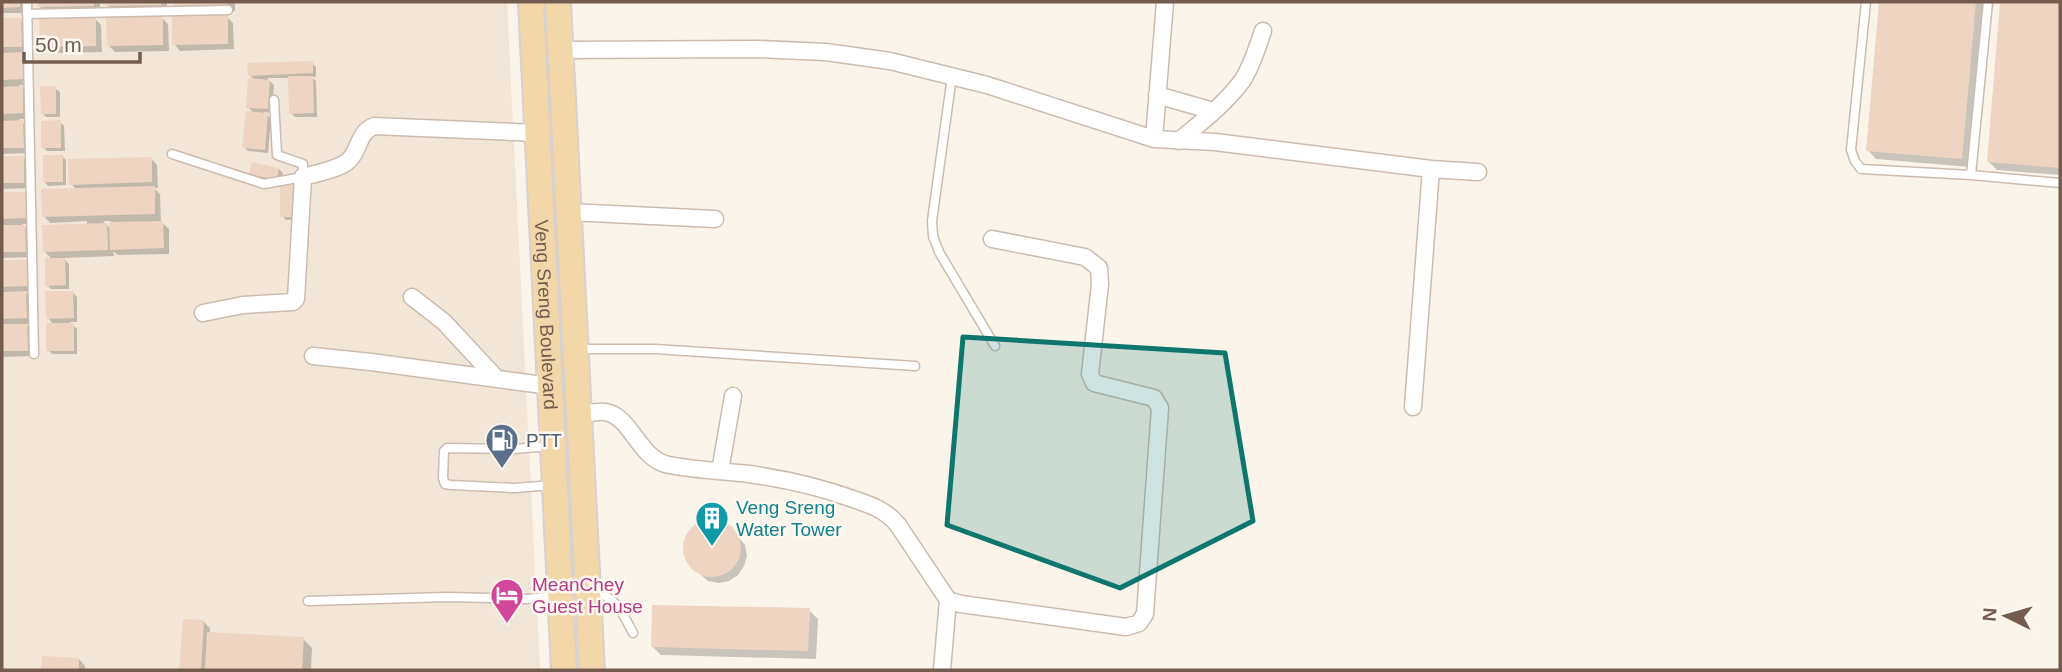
<svg xmlns="http://www.w3.org/2000/svg" width="2062" height="672" viewBox="0 0 2062 672" font-family="Helvetica,sans-serif">
<rect width="100%" height="100%" fill="#fbf4ea"/>
<path fill="#f2e6d8" d="M 2,2 L 507,2 L 540,670 L 2,670 Z"/>
<path fill="#0003" fill-rule="evenodd" d="M 2,2 L 26,2 L 26,13 L 2,13 Z
M 39,2 L 100,2 L 100,12 L 46,13 L 40,7 Z
M 107,2 L 167,2 L 167,10 L 113,12 L 107,5 Z
M 175,2 L 235,2 L 235,11 L 181,12 L 175,6 Z
M 1881,2 L 1985,2 L 1970,167 L 1876,159 L 1868,150 Z
M 2002,2 L 2060,2 L 2060,175 L 1997,170 L 1988,161 Z
M 227,17 L 233,23 L 234,49 L 180,51 L 174,44 Z
M 162,18 L 168,24 L 169,51 L 115,52 L 109,46 Z
M 95,19 L 101,25 L 102,52 L 48,53 L 42,46 Z
M 2,20 L 20,20 L 27,26 L 27,53 L 21,53 L 29,60 L 29,85 L 19,85 L 28,94 L 29,119 L 19,119 L 29,129 L 30,153 L 2,154 Z
M 312,63 L 316,67 L 316,77 L 312,77 L 316,81 L 317,117 L 295,117 L 291,113 L 290,78 L 267,78 L 274,85 L 272,113 L 264,112 L 271,119 L 268,153 L 248,151 L 244,147 L 255,114 L 248,107 L 255,80 L 249,75 Z
M 55,88 L 60,92 L 60,117 L 46,117 L 42,113 Z
M 60,122 L 64,126 L 65,151 L 47,151 L 43,147 Z
M 62,156 L 66,160 L 66,185 L 48,186 L 44,181 Z
M 23,157 L 30,164 L 30,188 L 2,189 L 2,158 Z
M 151,158 L 157,165 L 158,188 L 154,188 L 160,194 L 161,222 L 169,229 L 169,254 L 118,255 L 113,251 L 114,256 L 63,258 L 69,264 L 69,289 L 51,289 L 47,285 L 53,260 L 45,252 L 87,225 L 87,221 L 50,223 L 44,216 L 77,190 L 71,184 ZM 103,221 L 111,221 L 111,229 Z
M 279,169 L 283,173 L 281,183 L 255,177 L 251,173 Z
M 293,186 L 297,190 L 298,220 L 286,220 L 282,216 Z
M 25,193 L 31,200 L 32,224 L 22,224 L 31,233 L 32,257 L 2,258 L 2,194 Z
M 26,261 L 32,268 L 33,292 L 25,292 L 32,299 L 33,324 L 25,324 L 33,332 L 34,356 L 2,357 L 2,262 Z
M 73,293 L 77,297 L 77,322 L 70,322 L 77,329 L 77,354 L 52,354 L 48,350 L 54,325 L 48,318 Z
M 712,521 L 723,523 L 732,529 L 745,545 L 747,556 L 744,566 L 738,575 L 729,581 L 719,583 L 708,581 L 692,567 L 686,558 L 684,547 L 687,537 L 693,528 L 702,522 Z
M 809,610 L 818,619 L 816,659 L 661,655 L 652,646 Z
M 184,620 L 204,622 L 210,628 L 210,634 L 303,639 L 312,648 L 311,670 L 181,670 Z
M 43,658 L 79,659 L 85,666 L 85,670 L 43,670 Z"/>
<path fill="#eed4c3" d="M 2,2 L 20,2 L 20,7 L 2,8 Z
M 38,2 L 94,2 L 94,6 L 38,7 Z
M 105,2 L 161,2 L 161,5 L 105,6 Z
M 173,2 L 229,2 L 229,5 L 173,6 Z
M 1879,2 L 1976,2 L 1962,159 L 1866,151 Z
M 2000,2 L 2060,2 L 2060,168 L 1987,162 Z
M 228,15 L 228,44 L 172,45 L 172,16 Z
M 163,16 L 163,45 L 107,46 L 106,17 Z
M 96,17 L 96,46 L 40,47 L 39,18 Z
M 2,18 L 21,18 L 22,47 L 2,47 Z
M 23,52 L 23,79 L 2,80 L 2,53 Z
M 313,61 L 313,73 L 248,76 L 247,63 Z
M 288,76 L 313,76 L 314,113 L 289,114 Z
M 248,78 L 270,80 L 268,109 L 246,108 Z
M 23,86 L 23,113 L 2,114 L 2,87 Z
M 40,86 L 56,86 L 56,114 L 41,114 Z
M 246,111 L 268,113 L 265,150 L 242,148 Z
M 23,120 L 24,148 L 2,148 L 2,121 Z
M 61,120 L 61,148 L 41,148 L 41,121 Z
M 43,155 L 63,155 L 63,182 L 43,182 Z
M 2,156 L 24,156 L 24,183 L 2,183 Z
M 152,157 L 152,182 L 69,185 L 68,159 Z
M 252,162 L 279,168 L 277,180 L 249,174 Z
M 280,184 L 294,184 L 294,217 L 280,217 Z
M 155,186 L 155,214 L 42,217 L 41,189 Z
M 2,192 L 26,192 L 26,218 L 2,219 Z
M 163,221 L 164,248 L 110,250 L 109,222 Z
M 107,223 L 108,250 L 43,252 L 42,225 Z
M 2,225 L 25,225 L 26,252 L 2,252 Z
M 45,258 L 65,258 L 66,285 L 45,286 Z
M 2,260 L 27,260 L 27,286 L 2,287 Z
M 26,291 L 27,318 L 2,319 L 2,292 Z
M 45,291 L 73,291 L 74,318 L 46,319 Z
M 46,323 L 74,323 L 74,351 L 46,351 Z
M 2,324 L 27,324 L 28,351 L 2,351 Z
M683 548a29 29 0 1 1 58 0a29 29 0 1 1-58 0Z
M 652,605 L 810,608 L 808,651 L 651,647 Z
M 183,619 L 204,620 L 201,670 L 179,670 Z
M 207,632 L 304,637 L 302,670 L 205,670 Z
M 42,656 L 79,658 L 79,670 L 41,670 Z"/>
<g fill="none" stroke-linecap="round" stroke-linejoin="round">
<defs>
<path id="service" d="M 27,2 L 34,354
M 1866,2 L 1851,150 L 1855,161 L 1861,169 L 1971,175 L 2060,183
M 27,14 L 228,10
M 952,76 L 932,221 L 933,236 L 939,252 L 995,346
M 172,154 L 264,184 L 303,177 L 303,164 L 277,155 L 274,100
M 1971,175 L 1988,2
M 579,349 L 655,349 L 915,366
M 552,446 L 513,449 L 447,448 L 444,451 L 443,478 L 445,484 L 451,485 L 515,488 L 552,485
M 590,593 C 614,591 624,616 633,633
M 308,601 L 447,597 L 527,599 L 556,596"/>
<path id="minor" d="M 561,50 L 759,49 L 826,52 L 890,61 L 987,85 L 1154,139 L 1215,142 L 1431,169 L 1478,172
M 1157,95 L 1213,111
M 1154,139 L 1165,2
M 1179,141 C 1200,123 1225,104 1242,81 C 1252,66 1257,48 1263,31
M 569,212 L 715,219
M 412,297 L 444,322 L 497,379
M 203,313 L 243,305 L 293,302 L 296,299 L 303,177 C 317,173 336,170 347,162 C 360,152 357,133 374,126 L 537,133
M 313,356 L 371,362 L 550,386
M 1413,407 L 1431,169
M 579,415 C 587,414 597,411 605,412 C 632,416 638,459 669,465 C 695,470 723,471 749,474 C 784,479 820,487 853,499 C 871,505 886,510 898,525 L 948,600 L 961,604 L 1126,627 L 1139,623 L 1145,614 L 1160,408 L 1154,398 L 1094,383 L 1090,374 L 1100,284 L 1099,268 L 1085,257 L 992,239
M 720,471 L 733,396
M 942,670 L 948,600"/>
<g id="primary">
<path id="s1" d="M 531,2 L 564,670"/>
<path d="M 558,2 L 592,670"/>
</g>
</defs>
<use href="#service" stroke="#ccbcb0" stroke-width="11"/>
<use href="#minor" stroke="#ccbcb0" stroke-width="19"/>
<use href="#primary" stroke="#d8d1ce" stroke-width="28"/>
<use href="#service" stroke="#fff" stroke-width="8"/>
<use href="#minor" stroke="#fff" stroke-width="16"/>
<use href="#primary" stroke="#f3d7a8" stroke-width="24"/>
</g>
<path fill="#0f766e" fill-opacity="0.2" stroke="#0f766e" stroke-width="5" stroke-linejoin="round" d="M 963,337 L 1225,353 L 1253,521 L 1120,588 L 947,525 Z"/>
<defs>
<symbol id="fuel-pin" viewBox="-11 -11 22 30"><path d="M0 17L-7.5 6A9.5 9.5 0 1 1 7.5 6Z" fill="#5c6f8a" stroke="#fef8f0"/><path d="M-5.5-6h7V0h2V4h1.3V-2.5L3-4.5l.8-.8L6-3V5H2.5V1h-1V6h-7ZM-4.2-4.7v3.2H.2V-4.7Z" fill="#fff"/></symbol>
<symbol id="building-pin" viewBox="-11 -11 22 30"><path d="M0 17L-7.5 6A9.5 9.5 0 1 1 7.5 6Z" fill="#0f9aa8" stroke="#fef8f0"/><path d="M-4-6H4V6H1V3H-1V6H-4ZM-2.5-4.3h1.7v1.8h-1.7ZM.8-4.3h1.7v1.8H.8ZM-2.5-1h1.7V.8h-1.7ZM.8-1h1.7V.8H.8Z" fill="#fff"/></symbol>
<symbol id="hotel-pin" viewBox="-11 -11 22 30"><path d="M0 17L-7.5 6A9.5 9.5 0 1 1 7.5 6Z" fill="#d1479c" stroke="#fef8f0"/><path d="M-6-4.5h1.5V1H6V5H4.5V3h-9V5H-6ZM-4 0a1.8 1.8 0 1 1 3.6 0ZM.5 0V-2.5h3Q6-2.5 6 0Z" fill="#fff"/></symbol>
</defs>
<g fill-rule="evenodd">
<use href="#fuel-pin" x="483" y="421" width="38" height="52"/>
<use href="#building-pin" x="693" y="499" width="38" height="52"/>
<use href="#hotel-pin" x="488" y="576" width="38" height="52"/>
</g>
<g text-anchor="middle" dominant-baseline="central" stroke-width="5" stroke-linejoin="round" paint-order="stroke">
<g font-size="19" fill="#735c4f" stroke="#fef8f0">
<text stroke="none"><textPath href="#s1" startOffset="313">Veng Sreng Boulevard</textPath></text>
</g>
<g font-size="19" fill="#4e5e75" stroke="#fef8f0" text-anchor="start">
<text x="526" y="440">PTT</text>
</g>
<g font-size="19" fill="#0d838f" stroke="#fef8f0" text-anchor="start">
<text x="736" y="507">Veng Sreng<tspan x="736" dy="22">Water Tower</tspan></text>
</g>
<g font-size="19" fill="#b23c85" stroke="#fef8f0" text-anchor="start">
<text x="532" y="584">MeanChey<tspan x="532" dy="22">Guest House</tspan></text>
</g>
</g>
<rect width="2062" height="672" fill="none" stroke="#735c4f" stroke-width="7"/>
<g transform="translate(2006 616) rotate(275)" stroke="#fef8f0" stroke-width="5" paint-order="stroke">
<path d="M0-5L12 26L0 18L-12 26Z" fill="#735c4f"/>
<text y="-10" font-size="19" font-weight="bold" text-anchor="middle" fill="#735c4f">N</text>
</g>
<path d="M24 52v10h116v-10" fill="none" stroke="#735c4f" stroke-width="3.5"/>
<text x="35" y="52" font-size="21" fill="#735c4f" stroke="#fef8f0" stroke-width="5" paint-order="stroke">50 m</text>
</svg>
